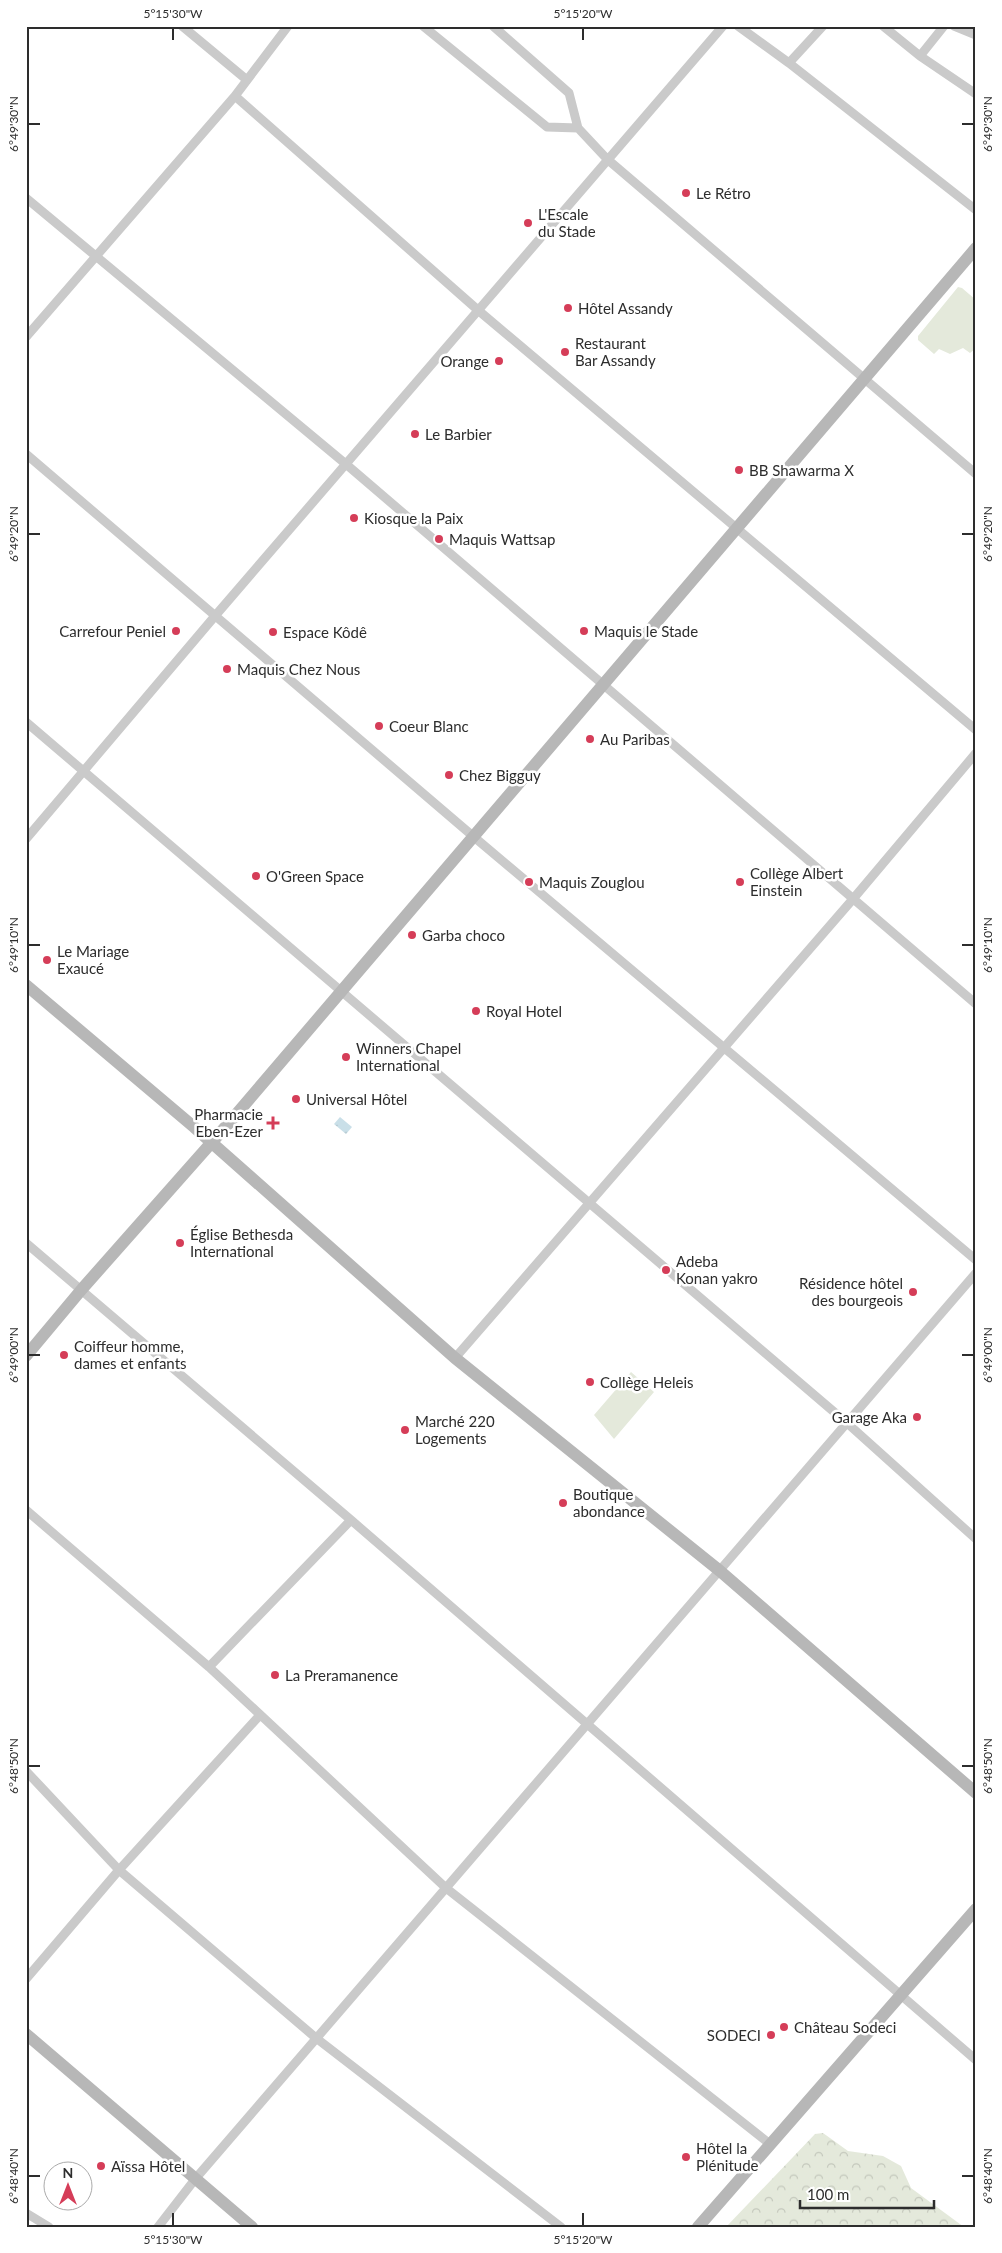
<svg xmlns="http://www.w3.org/2000/svg" width="1002" height="2253" viewBox="0 0 1002 2253" font-family="Lato,sans-serif">
<defs>
<pattern id="forest-crowns" width="20" height="18" patternUnits="userSpaceOnUse" patternTransform="scale(1.25)"><rect width="20" height="18" fill="#e4e9db"/><path d="M2 6a3 3 0 1 1 6 0M12 15a3 3 0 1 1 6 0" fill="none" stroke="#c4c8bc"/></pattern>
<pattern id="water-ripples" width="26" height="14" patternUnits="userSpaceOnUse" patternTransform="scale(1.25)"><rect width="26" height="14" fill="#c9dfe8"/><path d="M2 4q2-2 4 0t4 0M15 11q2-2 4 0t4 0" fill="none" stroke="#adc0c7"/></pattern>
</defs>
<rect width="100%" height="100%" fill="#fff"/>
<path fill="#e4e9db" d="M 958,287 L 962,288 L 976,300 L 976,348 L 970,353 L 963,348 L 950,354 L 939,349 L 934,354 L 918,340 L 918,336 Z
M 631,1372 L 654,1392 L 614,1439 L 594,1415 Z"/>
<path fill="url(#forest-crowns)" d="M 823,2133 L 848,2151 L 883,2156 L 901,2166 L 911,2188 L 964,2227 L 726,2227 L 815,2134 Z"/>
<path fill="url(#water-ripples)" d="M 340,1117 L 352,1127 L 346,1134 L 334,1124 Z"/>
<g fill="none" stroke-linecap="round" stroke-linejoin="round">
<path stroke="#cacaca" stroke-width="9" d="M 182,26 L 247,80
M 423,26 L 547,127 L 578,128 L 607,159 L 976,474
M 493,26 L 569,93 L 578,128
M 738,26 L 789,63 L 976,210
M 883,26 L 920,56 L 976,94
M 954,26 L 976,35
M 920,56 L 944,26
M 789,63 L 823,26
M 235,96 L 479,311 L 976,730
M 26,198 L 347,465 L 976,1004
M 26,337 L 235,96 L 288,26
M 26,454 L 474,837 L 976,1260
M 26,722 L 847,1423 L 976,1539
M 26,839 L 215,616 L 723,26
M 26,1243 L 351,1520 L 976,2060
M 455,1358 L 853,899 L 976,753
M 26,1510 L 209,1667 L 446,1888 L 770,2144
M 209,1667 L 351,1520
M 26,1771 L 119,1870 L 316,2038 L 561,2227
M 26,1979 L 119,1870 L 260,1715
M 26,2213 L 49,2227
M 158,2227 L 196,2178 L 976,1273"/>
<path stroke="#b7b7b7" stroke-width="12" d="M 26,985 L 194,1127 L 455,1358 L 720,1571 L 976,1793
M 26,1356 L 82,1289 L 228,1124 L 976,248
M 26,2034 L 252,2227
M 698,2227 L 976,1909"/>
</g>
<path fill="none" stroke="#2d2d2d" stroke-width="2" d="M 173,28 L 173,40M 583,28 L 583,40M 28,124 L 40,124M 962,124 L 974,124M 28,534 L 40,534M 962,534 L 974,534M 28,945 L 40,945M 962,945 L 974,945M 28,1355 L 40,1355M 962,1355 L 974,1355M 28,1766 L 40,1766M 962,1766 L 974,1766M 28,2176 L 40,2176M 962,2176 L 974,2176M 173,2213 L 173,2226M 583,2213 L 583,2226"/>
<g fill="#d53d58" stroke="#fff" stroke-width="2">
<circle cx="686" cy="193" r="5"/>
<circle cx="528" cy="223" r="5"/>
<circle cx="568" cy="308" r="5"/>
<circle cx="565" cy="352" r="5"/>
<circle cx="499" cy="361" r="5"/>
<circle cx="415" cy="434" r="5"/>
<circle cx="739" cy="470" r="5"/>
<circle cx="354" cy="518" r="5"/>
<circle cx="439" cy="539" r="5"/>
<circle cx="176" cy="631" r="5"/>
<circle cx="584" cy="631" r="5"/>
<circle cx="273" cy="632" r="5"/>
<circle cx="227" cy="669" r="5"/>
<circle cx="379" cy="726" r="5"/>
<circle cx="590" cy="739" r="5"/>
<circle cx="449" cy="775" r="5"/>
<circle cx="256" cy="876" r="5"/>
<circle cx="529" cy="882" r="5"/>
<circle cx="740" cy="882" r="5"/>
<circle cx="412" cy="935" r="5"/>
<circle cx="47" cy="960" r="5"/>
<circle cx="476" cy="1011" r="5"/>
<circle cx="346" cy="1057" r="5"/>
<circle cx="296" cy="1099" r="5"/>
<path d="M270.5 1115.5h5v5h5v5h-5v5h-5v-5h-5v-5h5z"/>
<circle cx="180" cy="1243" r="5"/>
<circle cx="666" cy="1270" r="5"/>
<circle cx="913" cy="1292" r="5"/>
<circle cx="64" cy="1355" r="5"/>
<circle cx="590" cy="1382" r="5"/>
<circle cx="917" cy="1417" r="5"/>
<circle cx="405" cy="1430" r="5"/>
<circle cx="563" cy="1503" r="5"/>
<circle cx="275" cy="1675" r="5"/>
<circle cx="784" cy="2027" r="5"/>
<circle cx="771" cy="2035" r="5"/>
<circle cx="686" cy="2157" r="5"/>
<circle cx="101" cy="2166" r="5"/>
</g>
<g text-anchor="middle" dominant-baseline="central" stroke-width="5" stroke-linejoin="round" paint-order="stroke">
<g font-size="15" fill="#2d2d2d" stroke="#fff" text-anchor="start">
<text x="696" y="193">Le Rétro</text>
<text x="538" y="214">L'Escale<tspan x="538" dy="17">du Stade</tspan></text>
<text x="578" y="308">Hôtel Assandy</text>
<text x="575" y="343">Restaurant<tspan x="575" dy="17">Bar Assandy</tspan></text>
<text x="489" y="361" text-anchor="end">Orange</text>
<text x="425" y="434">Le Barbier</text>
<text x="749" y="470">BB Shawarma X</text>
<text x="364" y="518">Kiosque la Paix</text>
<text x="449" y="539">Maquis Wattsap</text>
<text x="166" y="631" text-anchor="end">Carrefour Peniel</text>
<text x="594" y="631">Maquis le Stade</text>
<text x="283" y="632">Espace Kôdê</text>
<text x="237" y="669">Maquis Chez Nous</text>
<text x="389" y="726">Coeur Blanc</text>
<text x="600" y="739">Au Paribas</text>
<text x="459" y="775">Chez Bigguy</text>
<text x="750" y="873">Collège Albert<tspan x="750" dy="17">Einstein</tspan></text>
<text x="266" y="876">O'Green Space</text>
<text x="539" y="882">Maquis Zouglou</text>
<text x="422" y="935">Garba choco</text>
<text x="57" y="951">Le Mariage<tspan x="57" dy="17">Exaucé</tspan></text>
<text x="486" y="1011">Royal Hotel</text>
<text x="356" y="1048">Winners Chapel<tspan x="356" dy="17">International</tspan></text>
<text x="306" y="1099">Universal Hôtel</text>
<text x="263" y="1114" text-anchor="end">Pharmacie<tspan x="263" dy="17">Eben-Ezer</tspan></text>
<text x="190" y="1234">Église Bethesda<tspan x="190" dy="17">International</tspan></text>
<text x="676" y="1261">Adeba<tspan x="676" dy="17">Konan yakro</tspan></text>
<text x="903" y="1283" text-anchor="end">Résidence hôtel<tspan x="903" dy="17">des bourgeois</tspan></text>
<text x="74" y="1346">Coiffeur homme,<tspan x="74" dy="17">dames et enfants</tspan></text>
<text x="600" y="1382">Collège Heleis</text>
<text x="907" y="1417" text-anchor="end">Garage Aka</text>
<text x="415" y="1421">Marché 220<tspan x="415" dy="17">Logements</tspan></text>
<text x="573" y="1494">Boutique<tspan x="573" dy="17">abondance</tspan></text>
<text x="285" y="1675">La Preramanence</text>
<text x="794" y="2027">Château Sodeci</text>
<text x="761" y="2035" text-anchor="end">SODECI</text>
<text x="696" y="2148">Hôtel la<tspan x="696" dy="17">Plénitude</tspan></text>
<text x="111" y="2166">Aïssa Hôtel</text>
</g>
</g>
<rect width="1002" height="2253" fill="none" stroke="#ffffff" stroke-width="55"/>
<g transform="translate(68 2186)"><circle r="24" fill="#ffffff" stroke="#ababab"/>
<path d="M0-4L9 19L0 12L-9 19Z" fill="#d53d58"/>
<text y="-8" font-size="14" font-weight="bold" text-anchor="middle" fill="#2d2d2d">N</text>
</g>
<path d="M800 2200v8h134v-8" fill="none" stroke="#2d2d2d" stroke-width="2.5"/>
<text x="807" y="2200" font-size="15" fill="#2d2d2d" stroke="#ffffff" stroke-width="4" paint-order="stroke">100 m</text>
<rect x="28" y="28" width="946" height="2198" fill="none" stroke="#2d2d2d" stroke-width="2"/>
<g font-size="12" text-anchor="middle" fill="#2d2d2d">
<text x="173" y="18">5°15'30"W</text>
<text x="583" y="18">5°15'20"W</text>
<text transform="translate(14 124) rotate(-90)" y="4">6°49'30"N</text>
<text transform="translate(988 124) rotate(-90)" y="4">6°49'30"N</text>
<text transform="translate(14 534) rotate(-90)" y="4">6°49'20"N</text>
<text transform="translate(988 534) rotate(-90)" y="4">6°49'20"N</text>
<text transform="translate(14 945) rotate(-90)" y="4">6°49'10"N</text>
<text transform="translate(988 945) rotate(-90)" y="4">6°49'10"N</text>
<text transform="translate(14 1355) rotate(-90)" y="4">6°49'00"N</text>
<text transform="translate(988 1355) rotate(-90)" y="4">6°49'00"N</text>
<text transform="translate(14 1766) rotate(-90)" y="4">6°48'50"N</text>
<text transform="translate(988 1766) rotate(-90)" y="4">6°48'50"N</text>
<text transform="translate(14 2176) rotate(-90)" y="4">6°48'40"N</text>
<text transform="translate(988 2176) rotate(-90)" y="4">6°48'40"N</text>
<text x="173" y="2244">5°15'30"W</text>
<text x="583" y="2244">5°15'20"W</text>
</g>
</svg>
